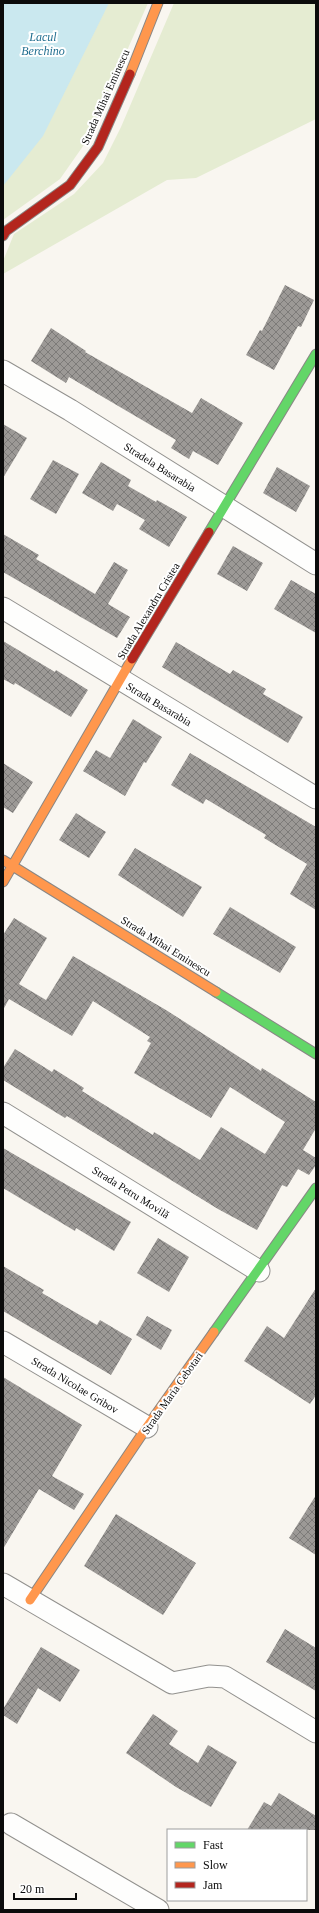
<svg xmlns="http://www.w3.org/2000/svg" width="319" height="1913" viewBox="0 0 319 1913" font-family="'Times New Roman',serif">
<defs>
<pattern id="building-cross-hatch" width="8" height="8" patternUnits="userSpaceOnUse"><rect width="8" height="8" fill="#9c9996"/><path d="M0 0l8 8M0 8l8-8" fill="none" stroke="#7d7b79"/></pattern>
</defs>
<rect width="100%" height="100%" fill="#f9f6f0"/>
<path fill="#e5ecd2" d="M 3,3 L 148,3 L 88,139 L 60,179 L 3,220 Z
M 174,3 L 316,3 L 316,119 L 196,178 L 167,180 L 3,274 L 3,261 L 14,234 L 74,194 L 103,163 L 121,127 Z"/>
<path fill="#cae8ef" d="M 3,3 L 109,3 L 43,136 L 3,186 Z"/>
<path fill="url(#building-cross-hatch)" d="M 285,285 L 314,300 L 301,327 L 298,326 L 274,370 L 246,355 L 260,330 L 262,331 Z
M 51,328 L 86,351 L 85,352 L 192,413 L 201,398 L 243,423 L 218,465 L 193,451 L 189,459 L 171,448 L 176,440 L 69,377 L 66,383 L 31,361 Z
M 3,424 L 27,438 L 3,478 Z
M 53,460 L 79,474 L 56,514 L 30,499 Z
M 101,462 L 131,480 L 128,486 L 156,502 L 157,500 L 187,517 L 169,547 L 139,529 L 145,520 L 117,504 L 113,511 L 82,493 Z
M 277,467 L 310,486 L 296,512 L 263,493 Z
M 3,534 L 39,555 L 36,559 L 95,594 L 114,562 L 128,570 L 108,604 L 130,617 L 117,638 L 3,572 Z
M 233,546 L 263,563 L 247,591 L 217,574 Z
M 291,580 L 316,594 L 316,633 L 274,609 Z
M 3,641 L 55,672 L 56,670 L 88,690 L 71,717 L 15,683 L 14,685 L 3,679 Z
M 176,642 L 230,674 L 233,670 L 266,689 L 263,694 L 303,717 L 288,743 L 162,667 Z
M 133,719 L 162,737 L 146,763 L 144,762 L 125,796 L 83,771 L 96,750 L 110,758 Z
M 190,753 L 316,827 L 316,910 L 290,894 L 307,864 L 264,838 L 266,835 L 206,799 L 203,804 L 171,785 Z
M 3,763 L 33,782 L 13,813 L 3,807 Z
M 76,813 L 106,832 L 89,858 L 59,840 Z
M 135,848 L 202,887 L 183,917 L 118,875 Z
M 230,907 L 296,947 L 280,973 L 213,934 Z
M 14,918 L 47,938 L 19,984 L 46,1000 L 73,956 L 166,1010 L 261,1071 L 262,1068 L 316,1102 L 316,1128 L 303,1150 L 316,1158 L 316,1165 L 309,1175 L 298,1169 L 287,1187 L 282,1185 L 257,1230 L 218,1209 L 67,1116 L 65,1118 L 3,1080 L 3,1068 L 15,1049 L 52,1072 L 54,1069 L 84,1088 L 82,1091 L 153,1135 L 154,1132 L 200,1160 L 221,1127 L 265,1154 L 285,1122 L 230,1087 L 211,1118 L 134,1073 L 151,1043 L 147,1041 L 150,1037 L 93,1001 L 72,1036 L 9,999 L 3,1010 L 3,935 Z
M 3,1148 L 131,1222 L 114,1251 L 76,1228 L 75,1231 L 3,1188 Z
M 158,1238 L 189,1257 L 169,1292 L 137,1273 Z
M 3,1266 L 44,1290 L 42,1293 L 97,1325 L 100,1320 L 132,1339 L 111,1375 L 3,1311 Z
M 316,1288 L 316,1395 L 310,1404 L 244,1361 L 267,1326 L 284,1338 Z
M 147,1316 L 172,1330 L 161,1350 L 136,1335 Z
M 3,1377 L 82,1425 L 52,1476 L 84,1494 L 74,1510 L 39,1489 L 3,1549 Z
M 316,1495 L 316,1555 L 289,1538 Z
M 116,1514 L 196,1563 L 163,1615 L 84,1566 Z
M 285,1629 L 316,1648 L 316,1691 L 266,1662 Z
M 41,1647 L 80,1670 L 60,1702 L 38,1688 L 17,1724 L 3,1715 L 3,1709 Z
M 153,1714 L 178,1731 L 169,1744 L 198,1763 L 208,1745 L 237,1762 L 211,1807 L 176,1787 L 126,1753 Z
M 279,1793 L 316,1816 L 316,1830 L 247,1830 L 264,1802 L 271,1806 Z"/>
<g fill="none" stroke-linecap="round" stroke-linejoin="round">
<defs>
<path id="street" d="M 3,371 L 70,410 L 316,564
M 3,608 L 316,798
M 3,1113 L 259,1271
M 3,1342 L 147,1427
M 3,1584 L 172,1683 L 209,1676 L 225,1677 L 316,1732
M 11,1824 L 158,1910"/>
<path id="fast" d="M 209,532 L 316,354
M 216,992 L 316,1054
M 214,1332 L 316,1188"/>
<path id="slow" d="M 130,74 L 158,3
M 3,860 L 216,992
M 3,882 L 132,659
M 30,1600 L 147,1427 L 214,1332"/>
<path id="jam" d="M 3,236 L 6,231 L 70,185 L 98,147 L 130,74
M 132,659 L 209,532"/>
</defs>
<use href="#street" stroke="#92918e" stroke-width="23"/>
<use href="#fast" stroke="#898785" stroke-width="11"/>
<use href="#slow" stroke="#898785" stroke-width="11"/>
<use href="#jam" stroke="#898785" stroke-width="11"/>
<use href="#street" stroke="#fefefd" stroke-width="21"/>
<use href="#fast" stroke="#63d668" stroke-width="9"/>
<use href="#slow" stroke="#ff974d" stroke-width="9"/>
<use href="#jam" stroke="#b3261e" stroke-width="9"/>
</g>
<g text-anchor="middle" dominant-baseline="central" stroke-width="4" stroke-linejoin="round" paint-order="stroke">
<g font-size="11" fill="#0b0b0b" stroke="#fff">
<text transform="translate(105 97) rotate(-66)">Strada Mihai Eminescu</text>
<text transform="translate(160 467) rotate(32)">Stradela Basarabia</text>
<text transform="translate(148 611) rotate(-59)">Strada Alexandru Cristea</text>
<text transform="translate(159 704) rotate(31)">Strada Basarabia</text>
<text transform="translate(166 946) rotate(32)">Strada Mihai Eminescu</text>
<text transform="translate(131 1192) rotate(32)">Strada Petru Movilă</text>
<text transform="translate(75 1385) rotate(31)">Strada Nicolae Gribov</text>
<text transform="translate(172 1393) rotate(-55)">Strada Maria Cebotari</text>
</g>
<g font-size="12" font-style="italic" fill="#226f90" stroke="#fff">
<text x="43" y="37">Lacul<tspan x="43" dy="14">Berchino</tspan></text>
</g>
</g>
<rect width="319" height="1913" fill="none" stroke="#0b0b0b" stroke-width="8"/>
<rect x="167" y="1829" width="140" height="72" fill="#ffffff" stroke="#9d9d9d"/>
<rect x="175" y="1842" width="20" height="6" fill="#63d668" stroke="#9d9d9d"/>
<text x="203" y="1849" font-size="12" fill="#0b0b0b">Fast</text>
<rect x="175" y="1862" width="20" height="6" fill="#ff974d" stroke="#9d9d9d"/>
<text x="203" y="1869" font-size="12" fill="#0b0b0b">Slow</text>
<rect x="175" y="1882" width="20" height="6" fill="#b3261e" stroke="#9d9d9d"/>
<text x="203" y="1889" font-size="12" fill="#0b0b0b">Jam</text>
<path d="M14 1893v6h62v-6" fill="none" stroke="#0b0b0b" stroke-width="2"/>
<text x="20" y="1893" font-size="12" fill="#0b0b0b" stroke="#ffffff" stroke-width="3" paint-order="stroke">20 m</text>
</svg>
